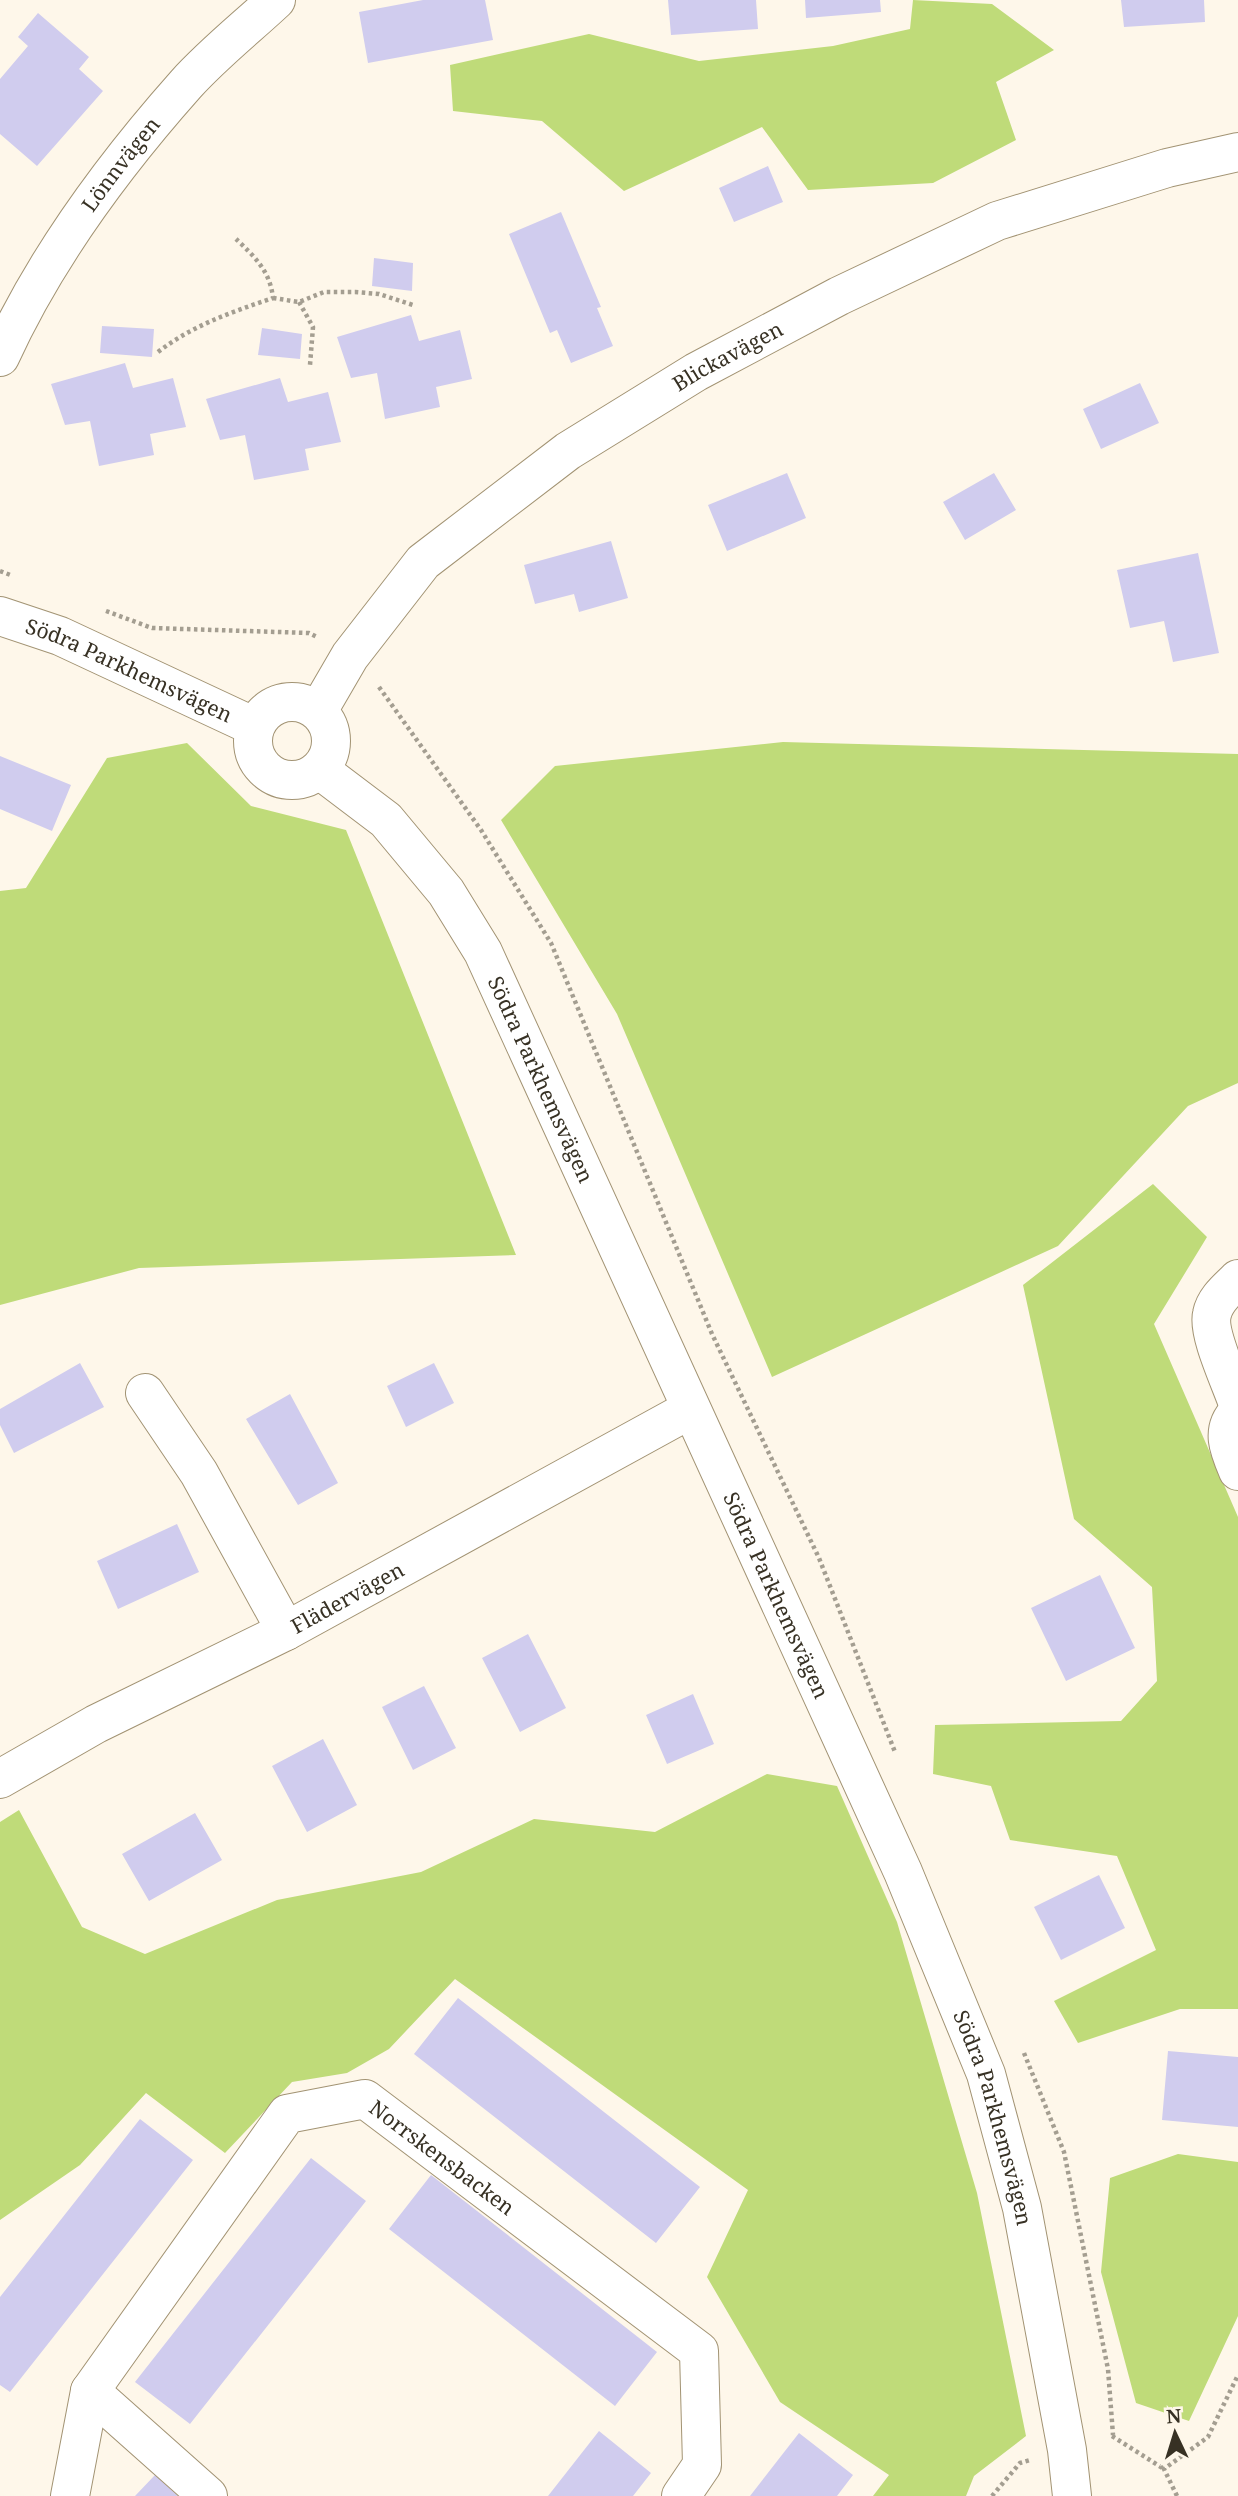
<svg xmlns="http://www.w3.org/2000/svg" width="1238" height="2496" viewBox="0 0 1238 2496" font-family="'Noto Serif',serif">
<rect width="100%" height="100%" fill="#fef7ea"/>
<path fill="#bfdb79" d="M 913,0 L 992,4 L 1054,50 L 996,82 L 1016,140 L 933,183 L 808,190 L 762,127 L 624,191 L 542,121 L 453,111 L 450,65 L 589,34 L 699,61 L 833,46 L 910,29 Z
M 783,742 L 1238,754 L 1238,1083 L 1188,1106 L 1058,1246 L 772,1377 L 617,1014 L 501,820 L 555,766 Z
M 187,743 L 251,806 L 346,830 L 516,1255 L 139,1268 L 0,1305 L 0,891 L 26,888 L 107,758 Z
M 1153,1184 L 1207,1237 L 1154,1324 L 1238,1517 L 1238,2009 L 1180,2009 L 1078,2043 L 1054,2001 L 1156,1950 L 1117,1856 L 1010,1840 L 991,1786 L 933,1774 L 935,1725 L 1121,1721 L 1157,1681 L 1152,1587 L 1074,1519 L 1023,1285 Z
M 767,1774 L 837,1786 L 897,1922 L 977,2193 L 1026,2436 L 974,2476 L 966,2496 L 873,2496 L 889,2475 L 780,2402 L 707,2277 L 748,2190 L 455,1979 L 389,2049 L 347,2073 L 292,2082 L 225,2153 L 146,2093 L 80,2165 L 0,2220 L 0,1822 L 19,1810 L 82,1927 L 145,1954 L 277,1900 L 421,1872 L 534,1819 L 655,1832 Z
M 1178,2154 L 1238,2162 L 1238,2316 L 1189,2421 L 1136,2403 L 1101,2272 L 1110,2178 Z"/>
<path fill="#d0ccee" d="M 423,0 L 485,0 L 493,40 L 368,63 L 359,12 Z
M 668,0 L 756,0 L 758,29 L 671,35 Z
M 805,0 L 880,0 L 881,12 L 806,18 Z
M 1121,0 L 1204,0 L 1205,22 L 1124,27 Z
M 38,13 L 89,57 L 79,69 L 103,91 L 37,166 L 0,134 L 0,79 L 28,46 L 18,37 Z
M 768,166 L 783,202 L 734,222 L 719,188 Z
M 561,212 L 601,307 L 597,308 L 613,346 L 571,363 L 557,330 L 550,333 L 509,234 Z
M 374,258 L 413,263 L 412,291 L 372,286 Z
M 411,315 L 419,341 L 460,330 L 472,379 L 436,387 L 440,407 L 385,419 L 377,373 L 351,378 L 337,337 Z
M 102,326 L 154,329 L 152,357 L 100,353 Z
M 262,328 L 302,334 L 300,359 L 258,355 Z
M 125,363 L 133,388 L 173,378 L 186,427 L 150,434 L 154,455 L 99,466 L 90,421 L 65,425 L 51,384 Z
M 280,378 L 288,402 L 328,392 L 341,442 L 305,449 L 309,470 L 254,480 L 245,435 L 220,440 L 206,399 Z
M 1140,383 L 1159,423 L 1101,449 L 1083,409 Z
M 787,473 L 806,518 L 727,551 L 708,505 Z
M 994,473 L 1016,510 L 965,540 L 943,502 Z
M 611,541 L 628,598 L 579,612 L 574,594 L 535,604 L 524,565 Z
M 1198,553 L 1219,653 L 1173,662 L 1164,621 L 1130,628 L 1117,570 Z
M 0,756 L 71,785 L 52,831 L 0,809 Z
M 80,1363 L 104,1407 L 14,1453 L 0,1425 L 0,1409 Z
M 434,1363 L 454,1403 L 406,1427 L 387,1386 Z
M 290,1394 L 338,1483 L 298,1505 L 246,1419 Z
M 177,1524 L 199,1572 L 118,1609 L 97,1561 Z
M 1100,1575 L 1135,1648 L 1066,1681 L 1031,1608 Z
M 528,1634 L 566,1708 L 520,1732 L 482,1658 Z
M 424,1686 L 456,1748 L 413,1770 L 382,1707 Z
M 693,1694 L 714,1744 L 667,1764 L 646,1715 Z
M 323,1739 L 357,1805 L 307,1832 L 272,1766 Z
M 195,1813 L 222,1860 L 149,1901 L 122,1854 Z
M 1099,1875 L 1125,1928 L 1061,1960 L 1034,1907 Z
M 458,1998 L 700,2187 L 656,2243 L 414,2054 Z
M 1168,2051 L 1238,2057 L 1238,2127 L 1162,2120 Z
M 140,2119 L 193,2160 L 10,2392 L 0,2385 L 0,2297 Z
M 311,2158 L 366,2201 L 190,2424 L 135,2382 Z
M 431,2175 L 657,2352 L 615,2406 L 389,2229 Z
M 599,2431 L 651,2473 L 633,2496 L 548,2496 Z
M 799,2433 L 853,2475 L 837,2496 L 750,2496 Z
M 155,2475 L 178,2496 L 135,2496 Z"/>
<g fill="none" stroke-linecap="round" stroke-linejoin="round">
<defs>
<g id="minor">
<path id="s1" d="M 0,357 C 45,258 114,165 186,84 C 213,54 246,28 276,0"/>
<path id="s2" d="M 0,616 L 60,636 L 255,727"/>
<circle cx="292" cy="741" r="39"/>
<path id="s3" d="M 318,711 L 350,656 L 423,562 L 568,451 L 696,372 L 839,296 L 997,221 L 1167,168 L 1238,152"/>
<path id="s4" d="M 320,770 L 386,820 L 446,892 L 483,952 L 903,1872 L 986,2074 L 1022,2208 L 1067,2450 L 1072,2496"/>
<path d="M 1238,1279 C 1228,1289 1215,1299 1212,1314 C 1207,1333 1231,1383 1238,1404"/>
<path d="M 145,1393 L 199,1473 L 286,1631"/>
<path d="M 1238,1412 C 1220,1430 1229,1450 1238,1471"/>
<path id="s5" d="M 0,1779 L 96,1724 L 286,1631 L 689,1410"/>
<path d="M 90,2391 L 208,2496"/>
<path id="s6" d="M 70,2496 L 90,2391 L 287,2114 L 365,2099 L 699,2351 L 702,2465 L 681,2496"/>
</g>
</defs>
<use href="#minor" stroke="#a29373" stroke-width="40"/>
<path stroke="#a49e91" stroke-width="4.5" stroke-dasharray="3.5 3.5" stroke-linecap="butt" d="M 273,298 L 299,302 L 324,292 L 355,292 L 379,294 L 413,305
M 299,302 L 313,327 L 310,365
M 158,352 C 193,325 232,312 273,298 C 270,271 255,257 236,239
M 0,571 L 13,576
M 106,611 L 152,628 L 309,633 L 317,637
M 379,687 L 481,830 L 551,943 L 712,1334 L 819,1558 L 895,1752
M 1024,2053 L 1064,2152 L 1108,2369 L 1113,2435
M 1112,2436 L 1164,2469
M 992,2496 L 1020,2463 L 1030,2460
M 1177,2496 L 1164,2469 L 1208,2437 L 1238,2375"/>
<use href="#minor" stroke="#fff" stroke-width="38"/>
</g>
<g text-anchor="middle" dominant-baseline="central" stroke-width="5" stroke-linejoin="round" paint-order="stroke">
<g font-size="21" fill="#373124" stroke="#fef7ea">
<text stroke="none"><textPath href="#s1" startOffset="228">Lönnvägen</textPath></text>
<text stroke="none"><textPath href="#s3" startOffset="551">Blickavägen</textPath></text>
<text stroke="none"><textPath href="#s2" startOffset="140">Södra Parkhemsvägen</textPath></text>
<text stroke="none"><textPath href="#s4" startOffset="387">Södra Parkhemsvägen</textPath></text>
<text stroke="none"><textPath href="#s4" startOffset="954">Södra Parkhemsvägen</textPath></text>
<text stroke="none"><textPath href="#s5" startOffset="392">Flädervägen</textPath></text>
<text stroke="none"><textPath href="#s4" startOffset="1521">Södra Parkhemsvägen</textPath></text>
<text stroke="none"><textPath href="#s6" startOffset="623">Norrskensbacken</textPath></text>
</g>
</g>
<g transform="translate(1175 2433) rotate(356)" stroke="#fef7ea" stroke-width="5" paint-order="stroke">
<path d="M0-5L12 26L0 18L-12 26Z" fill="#373124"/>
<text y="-10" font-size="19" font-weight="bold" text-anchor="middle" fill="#373124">N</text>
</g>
</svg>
